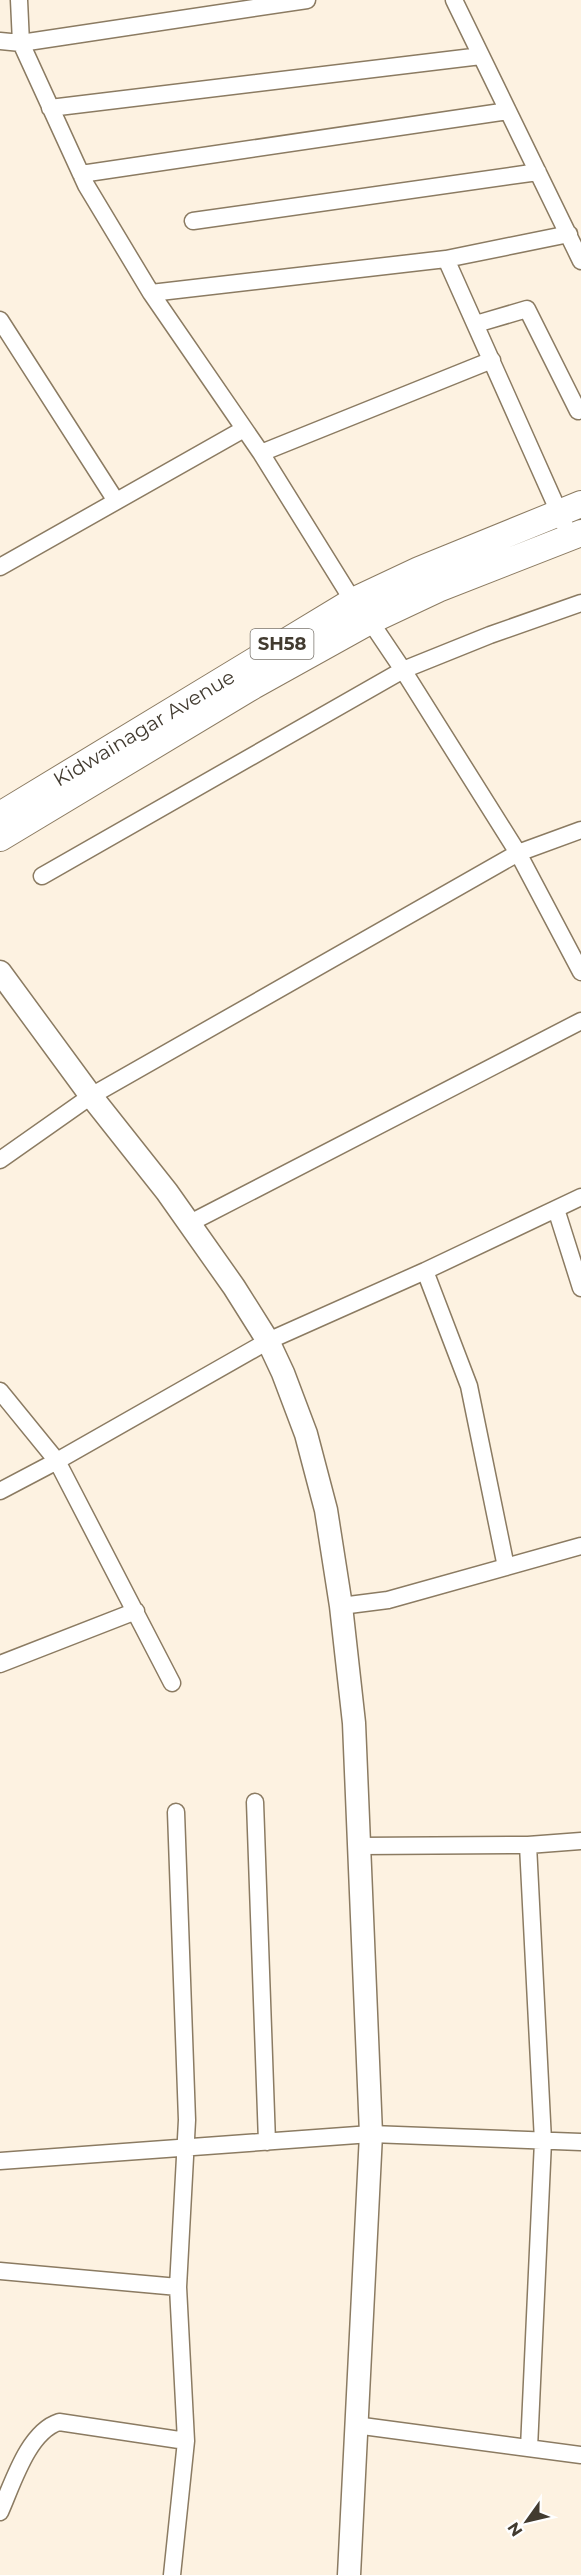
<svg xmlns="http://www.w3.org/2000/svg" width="581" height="2575" viewBox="0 0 581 2575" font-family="Montserrat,sans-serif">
<rect width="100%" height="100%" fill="#fdf2e1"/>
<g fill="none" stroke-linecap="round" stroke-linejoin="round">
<defs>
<path id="street" d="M 19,0 L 21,43 L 86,185 L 151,293 L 261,453 L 353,601 L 370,621 L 403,670 L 518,853 L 581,972
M 454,0 L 581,261
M 0,41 L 21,43 L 307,0
M 50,108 L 481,56
M 81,174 L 508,111
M 193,221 L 538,172
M 446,259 L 569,234
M 151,293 L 446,259 L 570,537
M 0,320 L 116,501
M 476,324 L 527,309 L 578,411
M 261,453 L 492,360
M 0,567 L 244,429
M 42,876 L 403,670 L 490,635 L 581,603
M 0,1160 L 91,1096 L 518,853 L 581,830
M 556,1209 L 581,1288
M 190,1223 L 581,1021
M 425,1271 L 469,1386 L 506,1567
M 0,1391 L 57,1461 L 172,1683
M 0,1491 L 57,1461 L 268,1341 L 425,1271 L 581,1197
M 341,1606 L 388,1600 L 581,1546
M 0,1664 L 136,1611
M 255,1802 L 267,2142
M 528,1845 L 543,2141 L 529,2448
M 359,1846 L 528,1845 L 581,1841
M 0,2161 L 371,2134 L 581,2142
M 0,2271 L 178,2287
M 355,2425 L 581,2455
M 0,2512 C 13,2483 28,2432 59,2422 L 186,2441
M 172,2575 L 186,2441 L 178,2287 L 187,2120 L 176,1812"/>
<path id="secondary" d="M 0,972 L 91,1096 L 167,1192 L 234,1287 L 268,1341 L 283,1373 L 306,1434 L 326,1510 L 341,1606 L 354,1723 L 371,2134 L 349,2575"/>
<path id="primary" d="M 0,815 L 353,601 L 419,570 L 581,504
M 0,838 L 253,686 L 370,621 L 438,589 L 581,533"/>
</defs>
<use href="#street" stroke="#8b7b62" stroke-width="19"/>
<use href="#secondary" stroke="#8b7b62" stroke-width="25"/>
<use href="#primary" stroke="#8b7b62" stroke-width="28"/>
<use href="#street" stroke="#fff" stroke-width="16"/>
<use href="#secondary" stroke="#fff" stroke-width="22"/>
<use href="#primary" stroke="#fff" stroke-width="26"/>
</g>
<g text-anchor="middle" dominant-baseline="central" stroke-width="6" stroke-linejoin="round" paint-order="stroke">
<rect fill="#fff" stroke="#7b766e" stroke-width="1.5" x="250.5" y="629" width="63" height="30" rx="4.5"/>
<g font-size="18" font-weight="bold" fill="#423b30">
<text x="282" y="644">SH58</text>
</g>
<g font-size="20" fill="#423b30" stroke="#fff">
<text transform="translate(144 728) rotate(-31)">Kidwainagar Avenue</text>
</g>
</g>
<g transform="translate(527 2521) rotate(236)" stroke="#ffffff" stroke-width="4.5" paint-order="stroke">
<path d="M0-4.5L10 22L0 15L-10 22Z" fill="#423b30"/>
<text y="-9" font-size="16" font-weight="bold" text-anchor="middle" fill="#423b30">N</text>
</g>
</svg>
